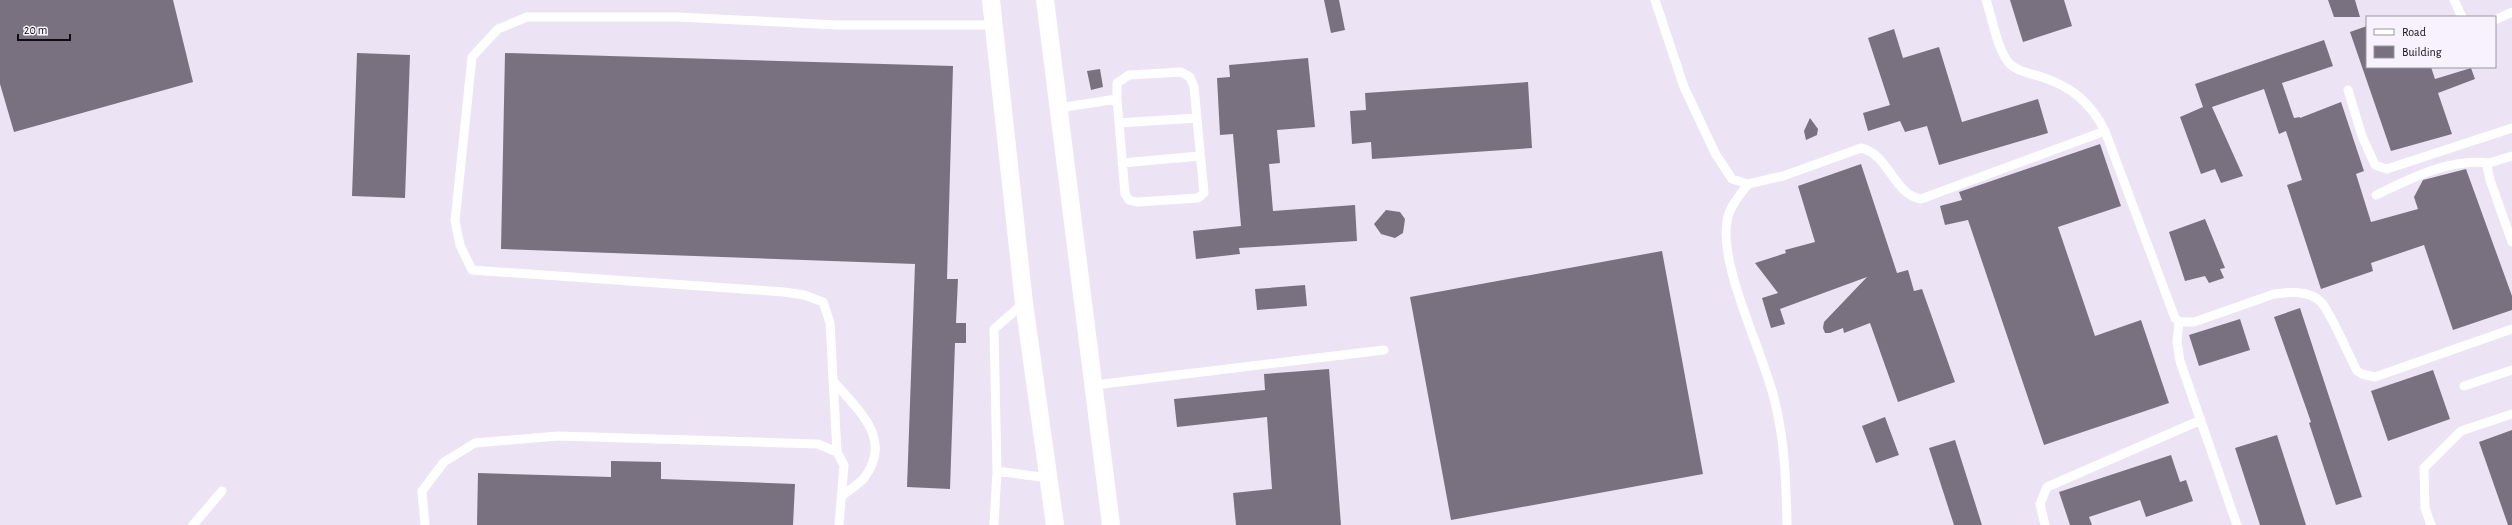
<svg xmlns="http://www.w3.org/2000/svg" width="2512" height="525" viewBox="0 0 2512 525" font-family="'Alegreya Sans',sans-serif">
<rect width="100%" height="100%" fill="#ece3f4"/>
<path fill="#797180" d="M 0,0 L 173,0 L 193,82 L 14,132 L 0,84 Z
M 1324,0 L 1339,0 L 1345,30 L 1331,33 Z
M 2010,0 L 2064,0 L 2072,26 L 2023,42 Z
M 2328,0 L 2355,0 L 2360,17 L 2334,17 Z
M 2367,26 L 2367,67 L 2431,67 L 2435,79 L 2471,68 L 2475,79 L 2438,93 L 2452,134 L 2391,151 L 2350,32 Z
M 1894,29 L 1903,58 L 1939,47 L 1962,122 L 2038,99 L 2048,133 L 1939,165 L 1927,126 L 1905,132 L 1900,121 L 1868,131 L 1863,113 L 1890,105 L 1868,38 Z
M 2324,40 L 2333,66 L 2282,83 L 2294,118 L 2300,117 L 2300,118 L 2341,102 L 2364,171 L 2356,174 L 2371,222 L 2418,209 L 2414,197 L 2423,180 L 2466,169 L 2512,296 L 2512,310 L 2453,330 L 2424,245 L 2371,263 L 2373,271 L 2321,289 L 2287,185 L 2302,180 L 2286,131 L 2279,134 L 2264,89 L 2212,107 L 2243,176 L 2221,183 L 2215,169 L 2201,174 L 2180,117 L 2203,107 L 2195,84 Z
M 357,53 L 410,55 L 405,198 L 352,196 Z
M 505,53 L 953,66 L 947,279 L 958,279 L 956,323 L 966,323 L 966,343 L 955,343 L 950,489 L 907,487 L 915,264 L 501,249 Z
M 1308,58 L 1315,127 L 1277,130 L 1280,163 L 1269,164 L 1273,211 L 1355,205 L 1357,241 L 1239,248 L 1240,254 L 1196,259 L 1193,231 L 1241,226 L 1233,134 L 1220,135 L 1217,78 L 1230,77 L 1229,65 Z
M 1100,69 L 1103,87 L 1091,90 L 1087,71 Z
M 1528,82 L 1532,148 L 1372,159 L 1371,142 L 1352,144 L 1350,111 L 1366,110 L 1365,93 Z
M 1810,118 L 1818,129 L 1817,135 L 1806,140 L 1804,131 Z
M 2100,144 L 2121,206 L 2058,227 L 2095,336 L 2141,320 L 2169,403 L 2044,445 L 1968,220 L 1945,225 L 1940,206 L 1962,200 L 1959,192 Z
M 1861,164 L 1897,273 L 1908,270 L 1914,291 L 1922,289 L 1955,382 L 1898,402 L 1870,323 L 1844,333 L 1843,328 L 1830,333 L 1825,333 L 1823,328 L 1824,322 L 1867,277 L 1780,309 L 1785,324 L 1771,328 L 1762,298 L 1778,293 L 1755,263 L 1786,253 L 1785,250 L 1815,242 L 1798,186 Z
M 1386,210 L 1400,212 L 1405,219 L 1403,233 L 1395,238 L 1381,234 L 1374,224 Z
M 2205,219 L 2225,268 L 2220,269 L 2224,278 L 2209,283 L 2205,276 L 2185,281 L 2169,232 Z
M 1662,251 L 1703,474 L 1451,520 L 1410,297 Z
M 1305,285 L 1307,306 L 1257,310 L 1255,289 Z
M 2300,308 L 2362,497 L 2336,505 L 2309,423 L 2311,422 L 2274,317 Z
M 2240,319 L 2250,350 L 2199,366 L 2189,335 Z
M 1329,369 L 1341,525 L 1236,525 L 1233,493 L 1272,489 L 1267,417 L 1177,427 L 1174,399 L 1265,390 L 1264,374 Z
M 2433,370 L 2450,419 L 2388,441 L 2371,391 Z
M 1885,417 L 1899,455 L 1876,463 L 1862,426 Z
M 2512,430 L 2512,525 L 2508,525 L 2479,442 Z
M 2277,435 L 2306,525 L 2260,525 L 2235,448 Z
M 1955,440 L 1982,525 L 1954,525 L 1929,448 Z
M 2171,455 L 2180,482 L 2186,480 L 2193,501 L 2146,517 L 2140,500 L 2089,517 L 2092,525 L 2070,525 L 2059,492 Z
M 611,461 L 661,462 L 661,479 L 795,484 L 793,525 L 477,525 L 478,473 L 611,477 Z"/>
<g fill="none" stroke-linecap="round" stroke-linejoin="round">
<path stroke="#fff" stroke-width="9" d="M 1655,0 L 1684,87 L 1715,153 L 1732,179 L 1748,184 L 1783,176 L 1861,148 C 1889,154 1893,194 1921,199 L 2105,131
M 1986,0 C 1992,17 1998,54 2011,65 C 2019,72 2032,74 2042,77 C 2072,87 2091,103 2105,131 L 2175,318 L 2179,322 L 2194,322 L 2274,294 C 2289,292 2309,290 2321,302 C 2330,311 2349,356 2357,371 L 2362,374 L 2375,377 L 2512,329
M 2454,0 L 2462,17
M 2495,20 L 2512,12
M 2348,90 L 2362,136 L 2375,165 L 2387,169 L 2512,128
M 1059,108 L 1117,99 L 1125,194 L 1129,200 L 1137,202 L 1198,198 L 1204,193 L 1194,87 L 1190,77 L 1181,72 L 1129,75 L 1117,83 L 1117,99
M 1119,123 L 1197,118
M 2512,156 L 2489,163 L 2487,166 L 2490,180 L 2512,242
M 1122,163 L 1200,156
M 1748,184 C 1740,195 1729,207 1727,221 C 1719,268 1764,353 1775,402 C 1785,442 1786,483 1787,525
M 2376,195 C 2412,178 2449,158 2489,163
M 1024,303 L 994,329 L 997,471 L 1048,478
M 2179,322 L 2177,342 L 2180,361 L 2237,525
M 833,381 C 858,410 894,439 864,478 C 858,485 849,490 842,496
M 1095,385 L 1384,350
M 2464,386 L 2512,370
M 837,452 L 830,323 L 823,302 L 804,295 L 784,292 L 472,270 L 460,245 L 455,221 L 472,57 L 498,29 L 527,17 L 677,17 L 837,25 L 993,25
M 193,525 L 222,491
M 425,525 L 422,491 L 444,462 L 475,443 L 558,436 L 818,444 L 837,452 L 844,465 L 839,525
M 994,525 L 997,471
M 2045,525 L 2040,504 L 2047,487 L 2201,420
M 2431,525 L 2425,508 L 2424,468 L 2461,431 L 2512,414"/>
<path stroke="#fff" stroke-width="18" d="M 991,0 L 1024,303 L 1055,525
M 1045,0 L 1111,525"/>
</g>
<rect x="2366" y="16" width="130" height="52" fill="#f7f2fd" stroke="#9b969f"/>
<rect x="2374" y="29" width="20" height="6" fill="#ffffff" stroke="#9b969f"/>
<text x="2402" y="36" font-size="12" fill="#100d12">Road</text>
<rect x="2374" y="46" width="20" height="12" fill="#797180" stroke="#9b969f"/>
<text x="2402" y="56" font-size="12" fill="#100d12">Building</text>
<path d="M18 34v6h52v-6" fill="none" stroke="#100d12" stroke-width="2"/>
<text x="24" y="34" font-size="12" fill="#100d12" stroke="#f7f2fd" stroke-width="3" paint-order="stroke">20 m</text>
</svg>
